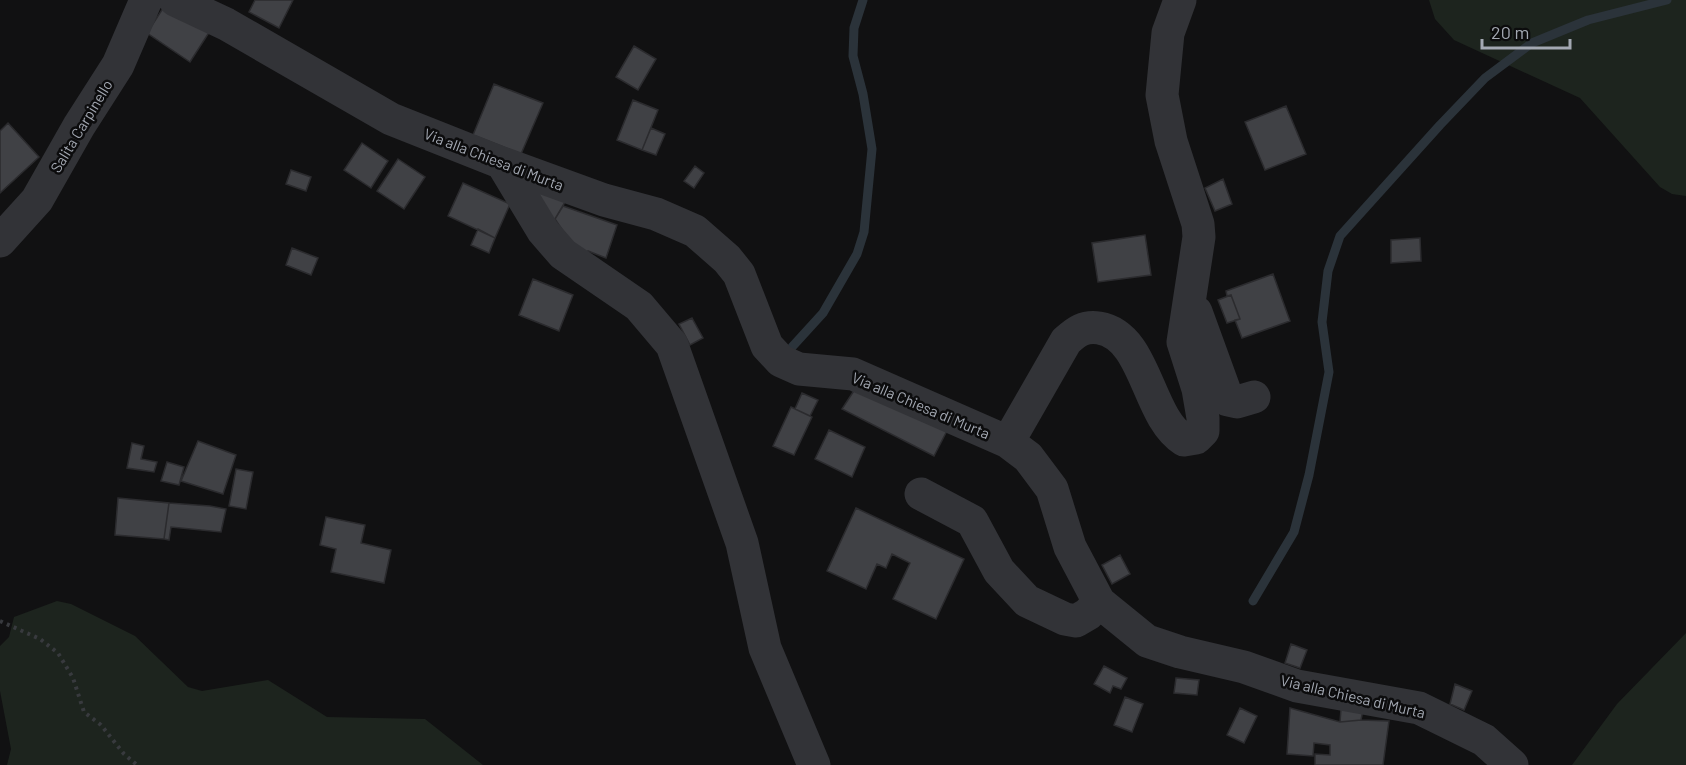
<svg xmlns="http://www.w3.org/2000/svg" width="1686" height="765" viewBox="0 0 1686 765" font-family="Barlow,sans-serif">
<rect width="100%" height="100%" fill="#111112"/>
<path fill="#1d241e" d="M 1429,0 L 1686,0 L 1686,196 L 1672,194 L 1660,187 L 1580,98 L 1454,40 L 1435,19 Z
M 57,601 L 71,604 L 135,636 L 188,687 L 202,691 L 268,680 L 327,717 L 425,719 L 483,765 L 7,765 L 11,749 L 0,691 L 0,646 L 9,637 L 14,617 Z
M 1686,633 L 1686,765 L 1572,765 L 1617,704 Z"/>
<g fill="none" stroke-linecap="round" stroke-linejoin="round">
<path stroke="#2b333a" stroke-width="9" d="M 792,347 L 823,313 L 857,254 L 864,232 L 872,149 L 863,94 L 853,56 L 854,28 L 863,0
M 1253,601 L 1294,532 L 1309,475 L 1329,372 L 1322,322 L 1328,271 L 1340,236 L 1440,125 L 1485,78 L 1532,43 L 1588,20 L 1667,0"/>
</g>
<path fill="#404145" stroke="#2b2b2e" stroke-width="1.5" d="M 255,0 L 293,0 L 279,28 L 249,12 Z
M 167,2 L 210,31 L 190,62 L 147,33 Z
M 634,46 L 656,59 L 638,90 L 616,77 Z
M 494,84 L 543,103 L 521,154 L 473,135 Z
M 633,100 L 658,110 L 642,150 L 617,140 Z
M 1286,106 L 1306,154 L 1265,170 L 1245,122 Z
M 8,123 L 39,157 L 0,193 L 0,131 Z
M 651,128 L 665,134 L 656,155 L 642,150 Z
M 362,143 L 388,161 L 371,188 L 344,170 Z
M 398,159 L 425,177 L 404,209 L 377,191 Z
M 695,166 L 704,173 L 694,188 L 684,181 Z
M 291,170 L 311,177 L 306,191 L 286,184 Z
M 1223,179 L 1232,204 L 1215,211 L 1205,188 Z
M 463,183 L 510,204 L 495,238 L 448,216 Z
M 536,187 L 568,197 L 555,219 L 549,223 Z
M 563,206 L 617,225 L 606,258 L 588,251 L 581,258 L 555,219 Z
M 478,229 L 495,238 L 489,253 L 471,245 Z
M 1145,235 L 1151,275 L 1098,282 L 1092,243 Z
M 1420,238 L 1421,261 L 1391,263 L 1391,240 Z
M 292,248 L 318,258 L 311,275 L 286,265 Z
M 1273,274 L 1290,321 L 1242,338 L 1235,320 L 1240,319 L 1231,295 L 1227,296 L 1226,291 Z
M 533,279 L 573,295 L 559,331 L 519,315 Z
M 1231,295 L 1240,319 L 1227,323 L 1218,300 Z
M 692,318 L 703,338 L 690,345 L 679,324 Z
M 857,386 L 951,423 L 934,456 L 842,409 Z
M 802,393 L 818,400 L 810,416 L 795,409 Z
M 791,407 L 812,417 L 794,455 L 773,446 Z
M 829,430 L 865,447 L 852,477 L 815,459 Z
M 198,441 L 236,455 L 223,494 L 181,481 Z
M 132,443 L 144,446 L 141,459 L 157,462 L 154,472 L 127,468 Z
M 167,462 L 184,467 L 179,485 L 161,481 Z
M 236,469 L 253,472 L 246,509 L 229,506 Z
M 118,498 L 169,503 L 164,539 L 115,535 Z
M 169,503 L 210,506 L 226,509 L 221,532 L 171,527 L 169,540 L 164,539 Z
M 856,508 L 964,559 L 936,619 L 893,599 L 910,563 L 892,554 L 886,568 L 877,564 L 866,589 L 827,571 Z
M 326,517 L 365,525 L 361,543 L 391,550 L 384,583 L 331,572 L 336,549 L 320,545 Z
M 1120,555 L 1130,574 L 1112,584 L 1102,565 Z
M 1291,644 L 1307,650 L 1300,668 L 1285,663 Z
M 1104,666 L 1127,678 L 1121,689 L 1113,686 L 1110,693 L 1094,684 Z
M 1176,678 L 1199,680 L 1197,695 L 1174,693 Z
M 1455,684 L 1472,691 L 1464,710 L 1450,704 Z
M 1125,697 L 1143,704 L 1132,732 L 1114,725 Z
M 1240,708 L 1257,716 L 1244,743 L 1227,735 Z
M 1290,708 L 1340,722 L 1361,720 L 1389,721 L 1383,765 L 1315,765 L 1315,754 L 1330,755 L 1330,745 L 1314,743 L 1313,756 L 1287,754 Z
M 1341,709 L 1363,710 L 1361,720 L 1340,722 Z"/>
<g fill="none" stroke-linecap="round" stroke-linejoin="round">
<path stroke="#383a3e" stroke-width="4" stroke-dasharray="3 4.5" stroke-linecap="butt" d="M 0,621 L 40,639 L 58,653 L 73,678 L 84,712 L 101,725 L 124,754 L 137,765"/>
<path stroke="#323337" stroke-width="33" d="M 175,0 L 226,24 L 391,119 L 502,163 L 604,200 L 656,214 L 695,231 L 727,259 L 739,274 L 767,346 L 781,361 L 799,369 L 853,374 L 1008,442 L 1028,457 L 1052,489 L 1070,547 L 1099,602 L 1147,641 L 1180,652 L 1244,667 L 1297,686 L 1419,708 L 1484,740 L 1512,765
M 502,163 L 543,231 L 563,254 L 639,306 L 672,345 L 742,543 L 765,648 L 814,765
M 0,241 L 37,200 L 79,126 L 118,65 L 146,0
M 1196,312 L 1228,400 L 1237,402 L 1254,397
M 1008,442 L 1066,341 C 1077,331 1084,326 1099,328 C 1147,336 1146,416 1184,440 L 1196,438 L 1203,431 L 1203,418 L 1198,389 L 1183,342 L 1199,237 L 1198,224 L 1171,141 L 1162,95 L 1168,33 L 1180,0
M 921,494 L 972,521 L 999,571 L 1027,601 L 1065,619 L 1076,621 L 1088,614 L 1099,602"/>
</g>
<g text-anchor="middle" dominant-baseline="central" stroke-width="5" stroke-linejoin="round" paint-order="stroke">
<g font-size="15" fill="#a3a8b2" stroke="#0c0c0d">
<text transform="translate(81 126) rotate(-59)">Salita Carpinello</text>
<text transform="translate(494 159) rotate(21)">Via alla Chiesa di Murta</text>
<text transform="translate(921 405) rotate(23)">Via alla Chiesa di Murta</text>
<text transform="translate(1353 696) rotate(13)">Via alla Chiesa di Murta</text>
</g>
</g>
<path d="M1482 39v9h88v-9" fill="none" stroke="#a3a8b2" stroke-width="3"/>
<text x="1491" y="39" font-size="18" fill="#a3a8b2" stroke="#0c0c0d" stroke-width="4.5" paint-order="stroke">20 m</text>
</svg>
